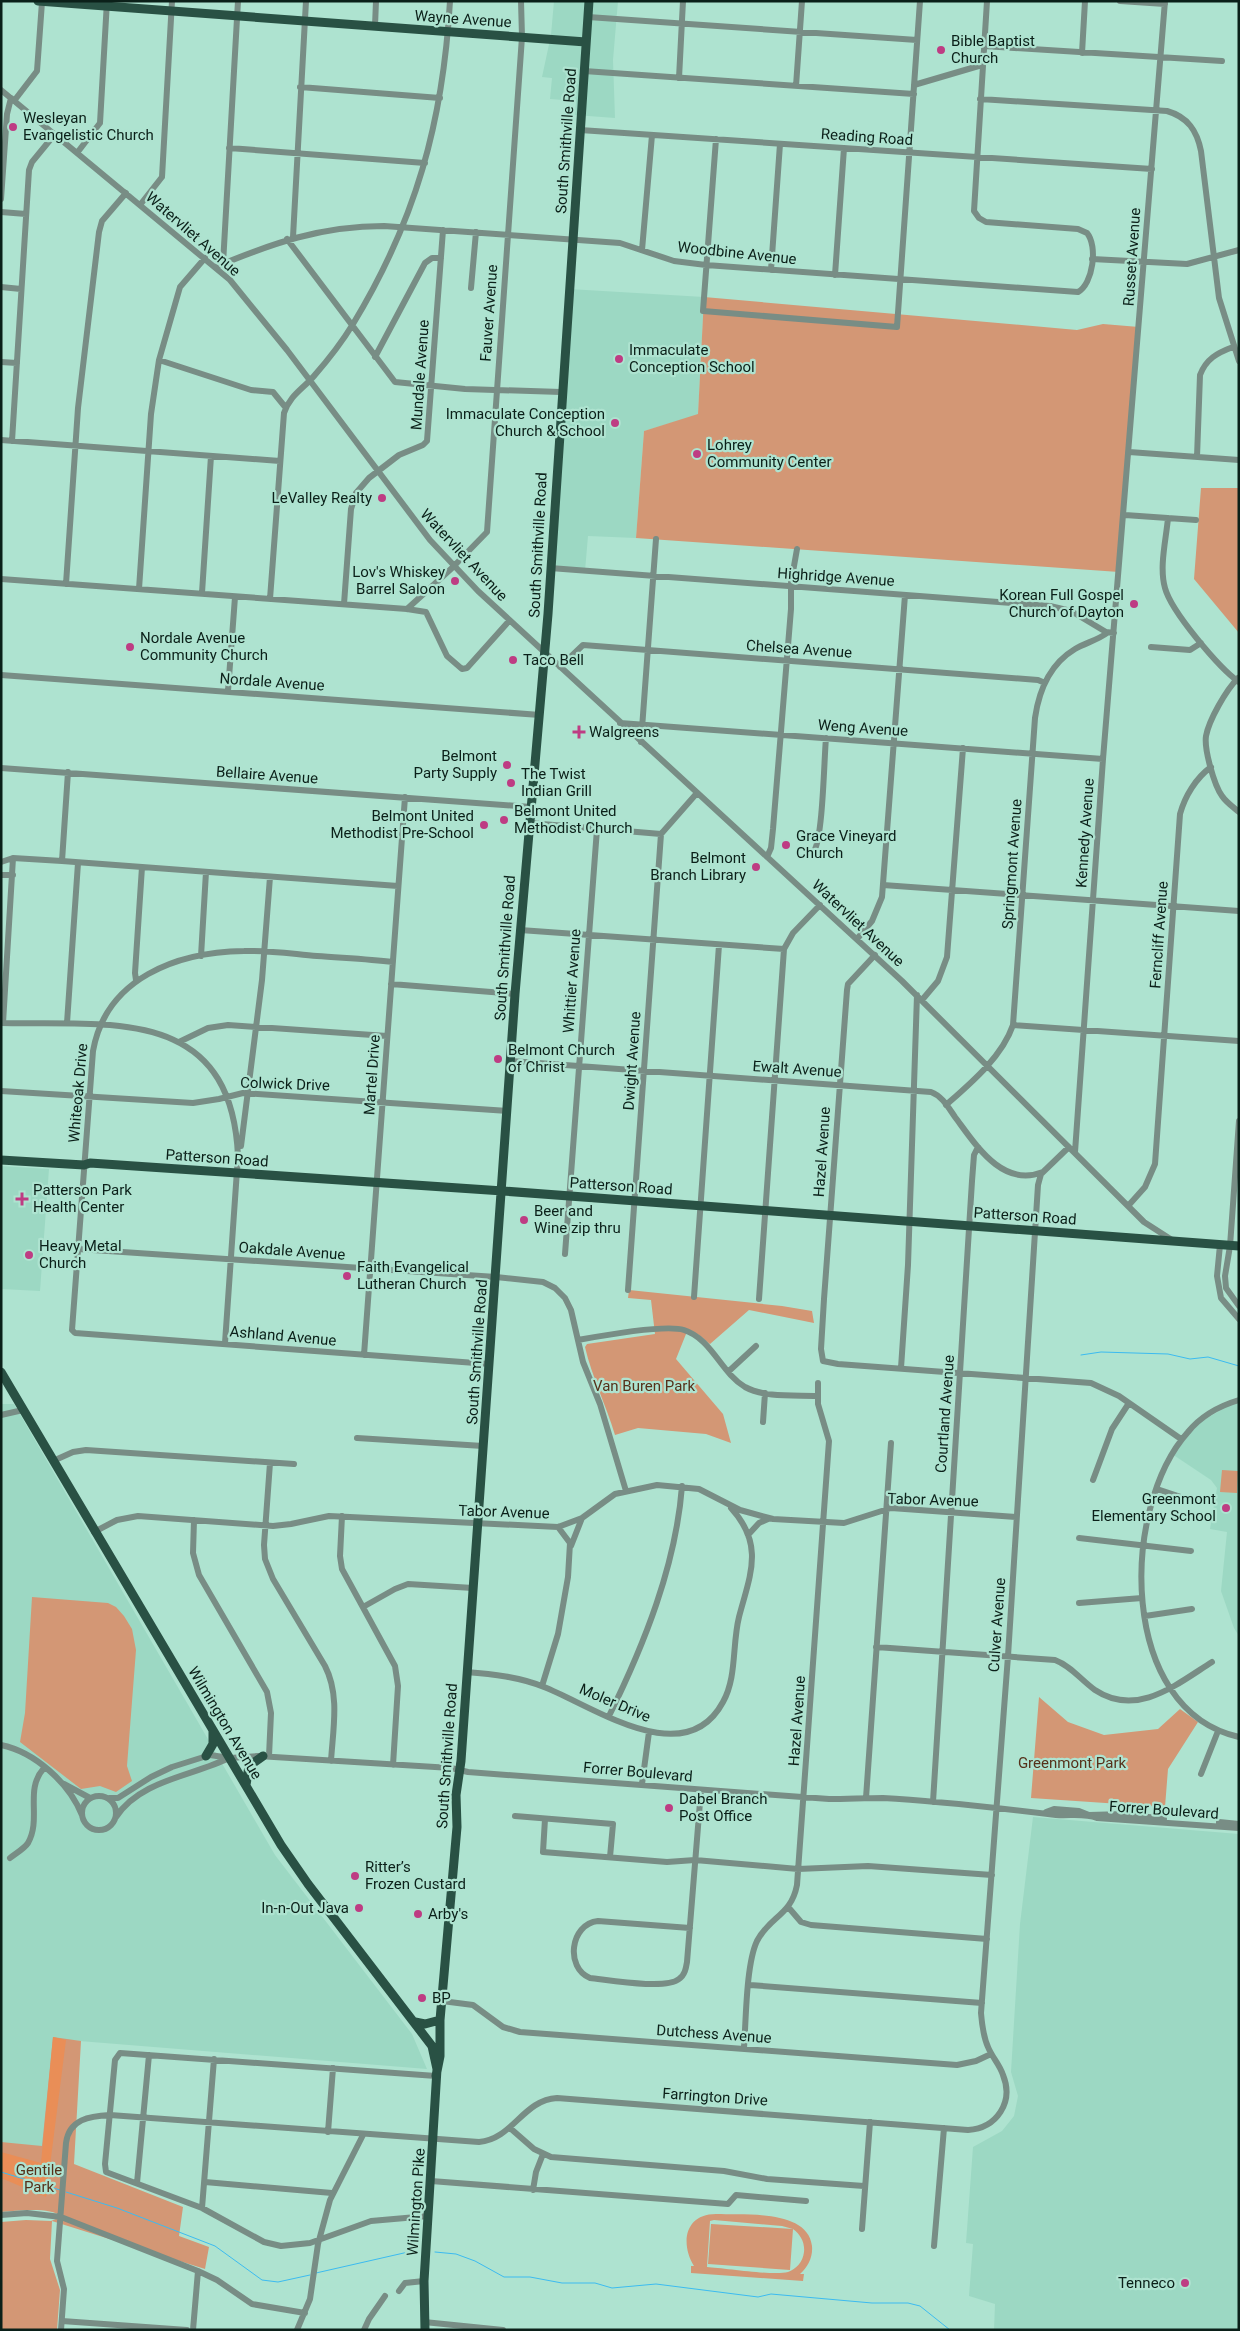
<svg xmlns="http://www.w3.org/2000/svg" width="1240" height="2331" viewBox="0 0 1240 2331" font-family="Roboto,sans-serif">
<rect width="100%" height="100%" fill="#aee3d0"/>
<path fill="#9cd8c3" d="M 554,1 L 618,1 L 613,60 L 615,118 L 575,115 L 576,101 L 550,99 L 552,78 L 542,77 L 551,35 Z
M 569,289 L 704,297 L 698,415 L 644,431 L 636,538 L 588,536 L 585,571 L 550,568 Z
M 1,1166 L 49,1169 L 40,1291 L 1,1289 Z
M 1239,1400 L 1239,1636 L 1234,1628 L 1221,1591 L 1227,1532 L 1210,1529 L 1217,1488 L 1211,1480 L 1172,1454 L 1193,1426 Z
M 1,1404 L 14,1404 L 275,1855 L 412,2034 L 427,2069 L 67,2040 L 41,2163 L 1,2152 Z
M 1033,1817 L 1239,1834 L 1239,2330 L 994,2330 L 995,2304 L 969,2296 L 973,2244 L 966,2243 L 973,2147 L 1002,2131 L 1014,2116 L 1018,2096 L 1011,2072 L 1020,1924 Z"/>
<path fill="#d39775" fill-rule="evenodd" d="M 704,297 L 1077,330 L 1103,324 L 1139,327 L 1119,572 L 636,538 L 644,431 L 698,414 Z
M 1201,488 L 1239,488 L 1239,633 L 1194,579 Z
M 629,1290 L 782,1306 L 812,1311 L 814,1323 L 749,1310 L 710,1344 L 699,1335 L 688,1329 L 676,1359 L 723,1414 L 731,1443 L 706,1434 L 638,1428 L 615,1435 C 606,1405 592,1377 585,1347 L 587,1344 L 655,1334 L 651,1300 L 628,1298 Z
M 1222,1470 L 1238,1471 L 1237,1493 L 1220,1492 Z
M 32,1597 L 108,1603 L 116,1607 L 124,1616 L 132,1629 L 136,1650 L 127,1766 L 132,1781 L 116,1792 L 100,1786 L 81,1789 L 20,1742 L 25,1713 Z
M 1039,1697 L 1068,1722 L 1104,1735 L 1158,1729 L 1180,1709 L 1198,1722 L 1168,1769 L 1165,1807 L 1031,1798 Z
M 53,2037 L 81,2041 L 74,2164 L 183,2207 L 179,2236 L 209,2247 L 205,2269 L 52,2221 L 50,2259 L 60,2290 L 57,2330 L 1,2330 L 1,2222 L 26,2220 L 51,2221 L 61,2217 C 52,2206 15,2211 1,2212 L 1,2142 L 42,2146 Z
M 716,2214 C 743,2215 808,2209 812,2246 C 813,2257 808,2267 800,2274 L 804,2274 L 803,2281 L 691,2273 L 691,2266 L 694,2266 C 680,2243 685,2214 716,2214 ZM 714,2220 L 782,2226 L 793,2229 L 711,2224 L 708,2264 L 790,2270 L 793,2229 C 801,2235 805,2243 804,2252 C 803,2262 796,2269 788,2272 C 774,2276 724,2268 707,2267 L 710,2221 Z"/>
<path fill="#e98e57" d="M 53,2037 L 66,2040 L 46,2197 L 1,2178 L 1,2152 L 41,2163 Z"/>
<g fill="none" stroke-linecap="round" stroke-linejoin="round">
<path stroke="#3cbbf0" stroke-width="1" d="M 1081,1355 L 1101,1352 L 1168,1354 L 1190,1359 L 1208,1357 L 1239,1366
M 1,2172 L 60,2190
M 66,2192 L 117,2208 L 215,2246 L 262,2280 L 278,2282 L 310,2275
M 435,2252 L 456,2254 L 475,2261 L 504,2277 L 530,2277 L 562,2283 L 595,2283 L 612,2288 L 656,2284 L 758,2297 L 771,2294 L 872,2303 L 908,2303 L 920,2306 L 950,2330
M 316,2273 L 417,2250"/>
<path stroke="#788d85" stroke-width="6" d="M 1120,1 L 1165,4
M 588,17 L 917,40
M 375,26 L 376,1
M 984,46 L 1222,61
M 1082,53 L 1085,1
M 584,71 L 914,94
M 679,78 L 683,1
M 914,85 L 982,65
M 796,86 L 802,1
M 300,87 L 440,98
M 1,90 L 230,280 L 287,350 L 430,540 L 478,591 L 902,981 L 1144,1222 L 1172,1240
M 980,99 L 1167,111 C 1188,117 1197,131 1201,151 L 1219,298 L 1239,361
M 14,101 L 37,71 L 42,2
M 580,130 L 1152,169
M 716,139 L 703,311 L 897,327 L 920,1
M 229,148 L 425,163
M 77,153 L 100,123 L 107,1
M 1,199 L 7,114 L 11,98
M 140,205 L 162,177 L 172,1
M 1,212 L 26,214
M 293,237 L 306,1
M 287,239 L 395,382 L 465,389 L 561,392
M 642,250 L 652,135
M 1092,259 L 1187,264 L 1239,250
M 223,264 L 238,1
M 215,267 C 273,243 321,226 384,226 L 620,243 L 674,261 L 706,265 L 1078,292 C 1093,284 1098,246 1087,233 L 1078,229 L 986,222 L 979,218 L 974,211 L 987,1
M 771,270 L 780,144
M 835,275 L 844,148
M 1,287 L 21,289
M 471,288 L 476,232
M 375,357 L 425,263 L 432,258 L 441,258
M 159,360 L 251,390 L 273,392 L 286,408
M 1,362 L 17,363
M 1,440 L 280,461
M 12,441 L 29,170 L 32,162 L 55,134
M 1129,452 L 1239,460
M 1197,457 L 1200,375 C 1206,359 1217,353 1233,347
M 1125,515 L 1196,520
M 1168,518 C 1166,540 1159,567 1165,588 C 1171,611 1219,668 1239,682
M 550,568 L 1050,606 L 1071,611 L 1106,632 L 1114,633
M 1,579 L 407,609 L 426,612 L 447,656 L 462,669 L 467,668 L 509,621
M 66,584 L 78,408 L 99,232 L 102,221 L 126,193
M 139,589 L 151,414 L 159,360 L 180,287 L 205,258
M 202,593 L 211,456
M 270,599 L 284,413 C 290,395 303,389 314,376 C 328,360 342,342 353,324 C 416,220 443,122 450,1
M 344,604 L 351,509 L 356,493 L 369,478 L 399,455 L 423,445 L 427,441 L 443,230
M 407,609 L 452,568 L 487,532 L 522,37 L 521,1
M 1151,647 L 1190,650 L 1201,643
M 560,667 L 583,645 L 1038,680 L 1045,683
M 1,675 L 540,715
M 1238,678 C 1226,690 1209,720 1206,736 C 1204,749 1214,785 1222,796 C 1226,802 1233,807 1239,812
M 228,691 L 235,597
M 620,723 L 1103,759
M 641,742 L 656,539
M 1,768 L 531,807
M 530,823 L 661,834 L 697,793
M 814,851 C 823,837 824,759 826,738
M 767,857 L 771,848 L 773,829 L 791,609 L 791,583 L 797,549
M 62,861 L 68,772
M 1,862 L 13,858 L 62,861 L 398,886
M 1,875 L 13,875
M 883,885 L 1239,911
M 520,930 L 784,949
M 857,939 L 872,921 L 882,897 L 905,595
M 875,955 L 848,984 L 847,990 L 824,1299 L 821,1349 L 823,1361 L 838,1364 L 1091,1383 L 1119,1396 L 1181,1439
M 201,956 L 206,872
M 393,962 C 367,959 342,958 317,956 C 293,954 268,950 244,951 C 177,952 106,978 93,1051 L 72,1330 L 75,1333 L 489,1364
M 136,980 L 135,973 L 142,867
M 391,984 L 515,994
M 922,1000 L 938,981 L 947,957 L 963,748
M 1,1023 C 112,1025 231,1006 238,1156 L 225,1343
M 3,1023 L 13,858
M 67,1023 L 78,863
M 1013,1025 L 1239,1041
M 179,1042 L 208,1028 L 228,1025 L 387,1036
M 511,1061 L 931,1092 C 942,1096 948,1107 955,1117 C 976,1145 1002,1188 1043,1172
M 1,1091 L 193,1103 L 219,1099 L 243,1093 L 508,1111
M 946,1105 C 971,1083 1002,1057 1013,1025 L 1035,718 C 1039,690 1050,664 1075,649 C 1085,643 1098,640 1107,633
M 1239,1121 L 1230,1246 L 1225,1276 L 1226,1288 L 1239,1306
M 241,1146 L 262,980 L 270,877
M 1075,1152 L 1103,759 L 1165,1
M 1128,1206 L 1145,1187 L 1155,1164 L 1180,814 C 1185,796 1196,778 1211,767
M 1220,1245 L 1217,1276 L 1221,1298 L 1239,1319
M 78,1249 L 496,1277 L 543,1282 L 555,1288 L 565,1298 L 571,1310 L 583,1362 L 600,1404 L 626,1491
M 565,1254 L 597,829
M 628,1290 L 661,834
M 694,1297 L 719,945
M 759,1299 L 784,949 L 793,933 L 820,905
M 578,1340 C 600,1336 665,1324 684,1330 C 712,1339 721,1373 745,1387 C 765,1398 795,1395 817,1396
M 364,1355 L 405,797
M 901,1368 L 908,1265 L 917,995
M 729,1371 L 756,1346
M 1239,1400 C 1219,1406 1201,1416 1188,1432 C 1120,1508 1118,1710 1239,1737
M 1,1415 L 23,1410
M 763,1422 L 765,1393
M 357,1438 L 483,1446
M 53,1461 L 73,1452 L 86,1450 L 294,1464
M 270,1463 L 264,1545 L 265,1559 L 273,1579 L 325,1666 C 340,1695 333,1729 331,1761
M 1093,1480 L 1112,1429 L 1129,1403
M 1157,1489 L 1184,1498
M 342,1516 L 340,1556 L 342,1569 L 395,1666 L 398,1686 L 393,1765
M 194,1520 L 193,1553 L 199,1575 L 267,1692 L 271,1713 L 269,1756
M 94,1532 L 117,1520 L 138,1516 L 273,1526 L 291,1524 L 329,1516 L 558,1527 L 582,1518 L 615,1494 L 657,1485 L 699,1489 L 740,1510 L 773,1519 L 844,1523 L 891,1508 L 1016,1517
M 748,1535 L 759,1523 L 768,1519
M 1079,1538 L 1191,1551
M 571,1546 L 582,1518
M 1079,1603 L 1142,1598
M 363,1607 L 395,1589 L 408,1584 L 473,1588
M 1145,1616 L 1192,1609
M 876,1647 L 1055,1660 C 1071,1666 1081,1680 1095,1690 C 1137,1718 1177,1684 1212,1662
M 466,1672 C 492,1674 520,1677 544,1687 C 593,1706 685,1773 723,1702 C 737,1677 732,1645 739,1617 C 750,1575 765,1545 731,1508
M 542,1686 L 558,1634 L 568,1577 L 570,1543 L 558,1527
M 609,1716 C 644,1645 676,1565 682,1486
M 1,1745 C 35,1752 69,1783 82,1815
M 1201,1774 L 1218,1731
M 64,1784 L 90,1798
M 642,1784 L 649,1732
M82 1813a17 17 0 1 1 34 0a17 17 0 1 1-34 0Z
M 109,1798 L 118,1798 L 151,1777 L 172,1767 L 210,1755 L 230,1758 L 258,1756 L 451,1768 L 468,1772 L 829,1799 C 847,1799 865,1798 883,1798 C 941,1801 999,1808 1056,1815 C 1070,1816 1085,1813 1097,1818 L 1239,1828
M 866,1798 L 891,1443
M 933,1802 L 972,1181 L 974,1155 L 978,1147
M 1046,1812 L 1054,1809 L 1079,1811 L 1089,1815 L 1125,1814 L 1164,1819
M 515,1816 L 613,1824 L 610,1857
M 116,1817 C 140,1780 193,1776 229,1758
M 545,1819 L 543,1852 L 667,1862 L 695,1860 L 798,1869 L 868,1866 L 992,1875
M 1219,1822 L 1239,1824
M 10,1858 C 16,1853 24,1849 28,1843 C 42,1818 24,1790 44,1768
M 789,1908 L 801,1922 L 811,1925 L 987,1939
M 690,1928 L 598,1921 C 570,1924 565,1968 590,1978 C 609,1980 666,1990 679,1979 C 685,1975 686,1968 687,1962 L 701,1790
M 750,1985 L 982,2003
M 442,2001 L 473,2005 L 503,2027 L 520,2032 L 957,2065 L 976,2061 L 991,2054
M 744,2048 C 746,2021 746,1964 757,1941 C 770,1916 791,1916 797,1885 L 829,1441 L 818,1404 L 818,1383
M 510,2128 L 534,2149 L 551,2157 L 724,2171 L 767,2179 L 864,2186
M 328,2132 L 333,2068
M 431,2181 L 728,2204 L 736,2195 L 806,2201
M 205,2182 L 332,2193
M 137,2183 L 149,2055
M 533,2190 L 536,2172 L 543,2154
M 202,2208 L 214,2059
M 1,2215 L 27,2213 L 61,2217 L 198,2271 L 217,2280 L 252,2304 L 305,2313
M 428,2216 L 371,2221 L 310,2243 L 281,2246 L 264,2242 L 202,2208 L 106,2172 L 105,2164 L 115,2060 L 120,2053 L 436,2076
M 862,2229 L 870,2122
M 934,2246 L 944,2128
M 399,2291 L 405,2283 L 424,2281
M 62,2321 L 187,2330
M 424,2322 L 503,2330
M 61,2330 L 64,2289 L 57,2261 L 66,2143 C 69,2119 90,2116 110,2115 L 479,2142 C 513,2139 523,2100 557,2098 L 968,2130 C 997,2128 1014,2102 1003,2075 C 1000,2065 992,2057 988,2047 C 983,2036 982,2025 981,2013 L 1008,1656 L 1038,1185 L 1041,1174 L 1069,1147
M 193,2330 L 198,2271
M 297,2330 L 310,2299 L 318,2244 L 330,2200 L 363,2135
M 364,2330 L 369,2319 L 385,2296"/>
<path stroke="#295144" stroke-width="9" d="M 38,1 L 586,42
M 1,1160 L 84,1165 L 90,1163 L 503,1191 L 1239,1246
M 1,1372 L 281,1845 L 308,1884 L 432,2046 L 437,2069 L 424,2281 L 425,2330
M 206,1756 L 213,1744 L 213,1730
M 246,1785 L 249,1766 L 263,1756
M 415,2022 L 425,2024 L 440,2020
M 436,2076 L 440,2056 L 440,2020 L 457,1827 L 456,1795 L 461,1761 L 515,994 L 548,614 L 589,1"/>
</g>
<g fill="#be3c83" stroke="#aee3d0" stroke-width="2">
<circle cx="941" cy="50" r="5"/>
<circle cx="13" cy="127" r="5"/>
<circle cx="619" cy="359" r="5"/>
<circle cx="615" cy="423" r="5"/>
<circle cx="697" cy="454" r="5"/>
<circle cx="382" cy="498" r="5"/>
<circle cx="455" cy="581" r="5"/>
<circle cx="1134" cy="604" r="5"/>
<circle cx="130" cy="647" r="5"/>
<circle cx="513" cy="660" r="5"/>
<path d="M576.5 724.5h5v5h5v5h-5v5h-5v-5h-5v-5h5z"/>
<circle cx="507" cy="765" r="5"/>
<circle cx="511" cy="783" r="5"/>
<circle cx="504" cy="820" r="5"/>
<circle cx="484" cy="825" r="5"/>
<circle cx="786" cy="845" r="5"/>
<circle cx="756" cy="867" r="5"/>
<circle cx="498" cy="1059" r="5"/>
<path d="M19.5 1191.5h5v5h5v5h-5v5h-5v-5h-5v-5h5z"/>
<circle cx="524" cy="1220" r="5"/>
<circle cx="29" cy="1255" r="5"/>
<circle cx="347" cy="1276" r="5"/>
<circle cx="1226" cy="1508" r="5"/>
<circle cx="669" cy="1808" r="5"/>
<circle cx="355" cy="1876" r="5"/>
<circle cx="359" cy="1908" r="5"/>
<circle cx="418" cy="1914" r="5"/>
<circle cx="422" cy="1998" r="5"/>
<circle cx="1185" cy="2283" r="5"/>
</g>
<g text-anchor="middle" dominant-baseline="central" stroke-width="4.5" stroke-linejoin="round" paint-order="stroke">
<g font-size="15" fill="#0b2019" stroke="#aee3d0">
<text transform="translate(463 19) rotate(4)">Wayne Avenue</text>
<text transform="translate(867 137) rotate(4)">Reading Road</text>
<text transform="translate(566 141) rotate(-86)">South Smithville Road</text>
<text transform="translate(193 234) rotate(41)">Watervliet Avenue</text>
<text transform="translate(737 253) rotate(6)">Woodbine Avenue</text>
<text transform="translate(1132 257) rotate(-86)">Russet Avenue</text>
<text transform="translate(489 313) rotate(-86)">Fauver Avenue</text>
<text transform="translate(420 375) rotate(-86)">Mundale Avenue</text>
<text transform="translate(538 545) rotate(-87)">South Smithville Road</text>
<text transform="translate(464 555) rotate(47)">Watervliet Avenue</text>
<text transform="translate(836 577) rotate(4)">Highridge Avenue</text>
<text transform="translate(799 649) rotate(4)">Chelsea Avenue</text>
<text transform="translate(272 682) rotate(4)">Nordale Avenue</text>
<text transform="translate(863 728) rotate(4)">Weng Avenue</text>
<text transform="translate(267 775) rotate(4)">Bellaire Avenue</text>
<text transform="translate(1085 833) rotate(-86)">Kennedy Avenue</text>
<text transform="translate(1012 864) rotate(-86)">Springmont Avenue</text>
<text transform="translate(858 923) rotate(43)">Watervliet Avenue</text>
<text transform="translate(1159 935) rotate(-86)">Ferncliff Avenue</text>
<text transform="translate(505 948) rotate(-86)">South Smithville Road</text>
<text transform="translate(572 981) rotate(-86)">Whittier Avenue</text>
<text transform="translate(632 1061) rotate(-86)">Dwight Avenue</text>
<text transform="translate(797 1069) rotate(4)">Ewalt Avenue</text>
<text transform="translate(372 1075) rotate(-86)">Martel Drive</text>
<text transform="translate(285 1084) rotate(2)">Colwick Drive</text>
<text transform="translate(78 1093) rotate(-85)">Whiteoak Drive</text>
<text transform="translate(822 1152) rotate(-86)">Hazel Avenue</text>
<text transform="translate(217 1158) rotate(4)">Patterson Road</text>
<text transform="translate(621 1186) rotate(4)">Patterson Road</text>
<text transform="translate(1025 1216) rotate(4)">Patterson Road</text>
<text transform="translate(292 1251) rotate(4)">Oakdale Avenue</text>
<text transform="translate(283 1336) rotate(5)">Ashland Avenue</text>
<text transform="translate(477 1352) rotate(-86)">South Smithville Road</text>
<text transform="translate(945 1414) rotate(-86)">Courtland Avenue</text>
<text transform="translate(933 1500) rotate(2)">Tabor Avenue</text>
<text transform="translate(504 1512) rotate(2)">Tabor Avenue</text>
<text transform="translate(997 1625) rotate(-86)">Culver Avenue</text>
<text transform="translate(615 1703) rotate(23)">Moler Drive</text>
<text transform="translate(797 1721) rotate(-86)">Hazel Avenue</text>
<text transform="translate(225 1723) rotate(59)">Wilmington Avenue</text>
<text transform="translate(447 1756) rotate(-86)">South Smithville Road</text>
<text transform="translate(638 1772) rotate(5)">Forrer Boulevard</text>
<text transform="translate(1164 1810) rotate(4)">Forrer Boulevard</text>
<text transform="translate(714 2034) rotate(4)">Dutchess Avenue</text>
<text transform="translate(715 2097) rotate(4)">Farrington Drive</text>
<text transform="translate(416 2202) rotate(-86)">Wilmington Pike</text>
</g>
<g font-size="15" fill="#0b2019" stroke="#aee3d0" text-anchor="start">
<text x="951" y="41">Bible Baptist<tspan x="951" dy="17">Church</tspan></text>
<text x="23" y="118">Wesleyan<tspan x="23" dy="17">Evangelistic Church</tspan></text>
<text x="629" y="350">Immaculate<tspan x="629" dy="17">Conception School</tspan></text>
<text x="605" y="414" text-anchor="end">Immaculate Conception<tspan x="605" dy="17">Church &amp; School</tspan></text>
<text x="707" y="445">Lohrey<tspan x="707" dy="17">Community Center</tspan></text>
<text x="372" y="498" text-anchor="end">LeValley Realty</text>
<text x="445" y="572" text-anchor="end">Lov's Whiskey<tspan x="445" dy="17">Barrel Saloon</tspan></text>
<text x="1124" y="595" text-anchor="end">Korean Full Gospel<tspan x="1124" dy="17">Church of Dayton</tspan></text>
<text x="140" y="638">Nordale Avenue<tspan x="140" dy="17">Community Church</tspan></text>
<text x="523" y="660">Taco Bell</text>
<text x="589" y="732">Walgreens</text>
<text x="497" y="756" text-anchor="end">Belmont<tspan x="497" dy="17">Party Supply</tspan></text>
<text x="521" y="774">The Twist<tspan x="521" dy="17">Indian Grill</tspan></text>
<text x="514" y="811">Belmont United<tspan x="514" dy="17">Methodist Church</tspan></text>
<text x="474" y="816" text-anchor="end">Belmont United<tspan x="474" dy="17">Methodist Pre-School</tspan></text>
<text x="796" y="836">Grace Vineyard<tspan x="796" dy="17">Church</tspan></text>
<text x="746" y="858" text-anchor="end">Belmont<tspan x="746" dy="17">Branch Library</tspan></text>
<text x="508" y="1050">Belmont Church<tspan x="508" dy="17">of Christ</tspan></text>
<text x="33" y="1190">Patterson Park<tspan x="33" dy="17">Health Center</tspan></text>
<text x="534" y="1211">Beer and<tspan x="534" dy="17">Wine zip thru</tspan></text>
<text x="39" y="1246">Heavy Metal<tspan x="39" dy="17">Church</tspan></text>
<text x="357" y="1267">Faith Evangelical<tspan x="357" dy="17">Lutheran Church</tspan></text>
<text x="1216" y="1499" text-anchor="end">Greenmont<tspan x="1216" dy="17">Elementary School</tspan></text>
<text x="679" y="1799">Dabel Branch<tspan x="679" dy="17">Post Office</tspan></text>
<text x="365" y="1867">Ritter’s<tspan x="365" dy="17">Frozen Custard</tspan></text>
<text x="349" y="1908" text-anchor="end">In-n-Out Java</text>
<text x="428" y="1914">Arby's</text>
<text x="432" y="1998">BP</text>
<text x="1175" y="2283" text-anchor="end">Tenneco</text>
</g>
<g font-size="15" fill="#56311a" stroke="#aee3d0">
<text x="644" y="1386">Van Buren Park</text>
<text x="1072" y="1763">Greenmont Park</text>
<text x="39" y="2170">Gentile<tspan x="39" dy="17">Park</tspan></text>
</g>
</g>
<rect width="1240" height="2331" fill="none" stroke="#0b2019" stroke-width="5"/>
</svg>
